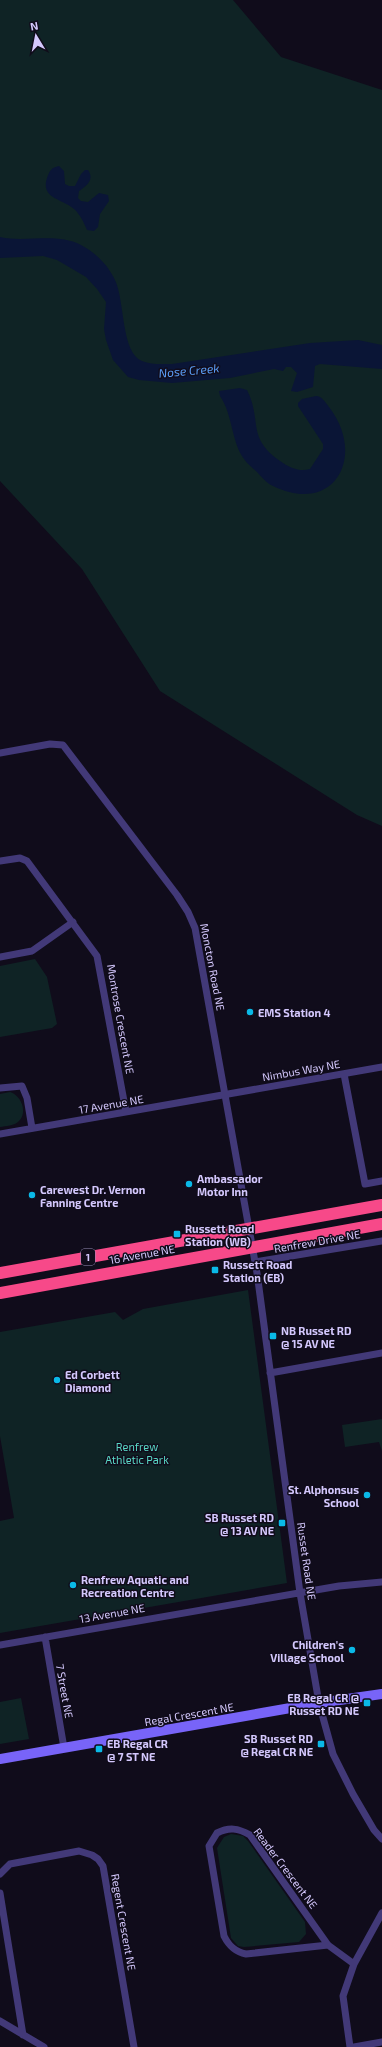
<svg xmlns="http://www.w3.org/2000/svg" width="382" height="2047" viewBox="0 0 382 2047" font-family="'Exo 2',sans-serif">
<rect width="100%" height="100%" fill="#100c1b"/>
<path fill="#0f2325" d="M 0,0 L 233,0 L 281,57 L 382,90 L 382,826 L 357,815 L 160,691 L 82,569 L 0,481 Z
M 35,959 L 47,977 L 57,1024 L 52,1028 L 0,1037 L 0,966 Z
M 10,1092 C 21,1095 28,1112 19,1121 C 14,1126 6,1126 0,1127 L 0,1094 Z
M 248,1290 L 287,1583 L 0,1633 L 0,1521 L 14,1518 L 0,1436 L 0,1332 L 115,1312 L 123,1320 L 143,1309 Z
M 382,1419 L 382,1451 L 379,1442 L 345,1447 L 342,1425 Z
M 21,1698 L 29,1739 L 0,1744 L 0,1702 Z
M 231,1834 L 243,1836 L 248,1841 L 305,1922 L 306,1934 L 299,1942 L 244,1947 L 238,1946 L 231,1938 L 217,1848 L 224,1837 Z"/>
<path fill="#0a1536" d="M 59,166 L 64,171 L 65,184 L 69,186 L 75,186 L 81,174 L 85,170 L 88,170 C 95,180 86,186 79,191 L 78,198 L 81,201 L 88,202 L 99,193 L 108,195 L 109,201 L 100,214 L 98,227 L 94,231 L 87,230 C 84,223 80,214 74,209 C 64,199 40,199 47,178 C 50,170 51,168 59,166 Z
M 0,237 C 26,243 56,232 81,245 C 96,253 108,265 115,280 C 125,301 121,353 142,361 C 151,365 162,364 172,364 L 310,343 L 358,340 L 382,345 L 382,369 L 320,364 L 315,366 L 313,387 L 297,392 L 291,391 L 297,373 L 291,367 L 286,367 L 283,371 L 274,369 L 230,378 L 172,383 L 139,380 L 128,377 L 113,360 L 106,340 L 104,329 L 106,302 L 97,289 L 86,277 L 57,260 L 43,256 L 0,258 Z
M 240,388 L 247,390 C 263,422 245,438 283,463 C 291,468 300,472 310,469 L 323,449 L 323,444 L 298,406 L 298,403 L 302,399 L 316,396 C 322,396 325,402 329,407 C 367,456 334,516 273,486 C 266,483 262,477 257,472 C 253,468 247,464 244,459 C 231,441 233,415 220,396 L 219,391 Z"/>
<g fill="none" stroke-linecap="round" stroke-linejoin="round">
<path stroke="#423978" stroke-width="7" d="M 0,753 L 50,744 L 63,745 L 177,895 L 188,912 L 195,928 L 257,1273 L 300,1593 L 319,1703 L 333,1754 L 353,1794 L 374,1830 L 382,1839
M 0,861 L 20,858 L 27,861 L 97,956 L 126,1112
M 0,957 L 32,951 L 73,922
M 344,1074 L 365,1184 L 382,1181
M 0,1088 L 22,1086 L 27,1098 L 32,1128
M 0,1134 L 382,1067
M 255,1262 L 382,1241
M 270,1373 L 382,1353
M 45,1637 L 64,1748
M 0,1645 L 339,1586 L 382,1582
M 0,1874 L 10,1864 L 79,1851 L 92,1855 L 98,1859 L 103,1866 L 134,2047
M 0,1893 L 23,2035
M 328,1945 L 246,1954 C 235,1952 229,1946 224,1936 L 209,1846 L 217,1833 C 229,1827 238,1828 250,1835 L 328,1945 L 354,1964
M 0,2021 L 44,2047
M 350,2047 L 343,1996 L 354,1964 L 382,1913
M 354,2047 L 382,2042"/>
<path stroke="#7864f8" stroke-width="10" d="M 0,1759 L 319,1703 L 382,1694"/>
<path stroke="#f74989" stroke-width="12" d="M 0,1273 L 382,1205
M 0,1293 L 382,1224"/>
</g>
<g fill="#0ab9e7" stroke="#100c1b" stroke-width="1.5">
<circle cx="250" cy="1012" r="4"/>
<circle cx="189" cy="1184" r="4"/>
<circle cx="32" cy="1195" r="4"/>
<rect x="173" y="1230" width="8" height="8" rx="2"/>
<rect x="211" y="1266" width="8" height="8" rx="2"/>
<rect x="269" y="1332" width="8" height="8" rx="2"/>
<circle cx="57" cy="1380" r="4"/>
<circle cx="367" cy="1495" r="4"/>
<rect x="278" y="1519" width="8" height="8" rx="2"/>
<circle cx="73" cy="1585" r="4"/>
<circle cx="352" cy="1650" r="4"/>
<rect x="363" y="1699" width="8" height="8" rx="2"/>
<rect x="317" y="1740" width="8" height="8" rx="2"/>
<rect x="95" y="1745" width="8" height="8" rx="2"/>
</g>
<g text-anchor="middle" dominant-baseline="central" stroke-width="3" stroke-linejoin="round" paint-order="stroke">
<rect fill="#100c1b" stroke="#9990b9" stroke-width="1" x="81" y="1249" width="14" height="16" rx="3"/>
<g font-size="10" font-weight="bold" fill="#d4c8fd">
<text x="88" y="1257">1</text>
</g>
<g font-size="11" fill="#d4c8fd" stroke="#100c1b">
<text transform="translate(213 967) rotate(79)">Moncton Road NE</text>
<text transform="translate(121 1019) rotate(80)">Montrose Crescent NE</text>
<text transform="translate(301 1070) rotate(-10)">Nimbus Way NE</text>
<text transform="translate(111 1104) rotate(-10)">17 Avenue NE</text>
<text transform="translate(317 1241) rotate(-10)">Renfrew Drive NE</text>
<text transform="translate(142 1254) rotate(-10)">16 Avenue NE</text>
<text transform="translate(307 1561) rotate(82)">Russet Road NE</text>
<text transform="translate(112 1613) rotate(-10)">13 Avenue NE</text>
<text transform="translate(65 1691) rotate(80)">7 Street NE</text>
<text transform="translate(189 1714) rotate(-10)">Regal Crescent NE</text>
<text transform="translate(286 1868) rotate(53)">Reader Crescent NE</text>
<text transform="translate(124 1922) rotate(80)">Regent Crescent NE</text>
</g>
<g font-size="11" font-weight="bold" fill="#d4c8fd" stroke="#100c1b" text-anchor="start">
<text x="258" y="1012">EMS Station 4</text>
<text x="197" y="1178">Ambassador<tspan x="197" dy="13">Motor Inn</tspan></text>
<text x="40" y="1189">Carewest Dr. Vernon<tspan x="40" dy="13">Fanning Centre</tspan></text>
<text x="185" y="1228">Russett Road<tspan x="185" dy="13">Station (WB)</tspan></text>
<text x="223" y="1264">Russett Road<tspan x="223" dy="13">Station (EB)</tspan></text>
<text x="281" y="1330">NB Russet RD<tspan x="281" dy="13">@ 15 AV NE</tspan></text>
<text x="65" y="1374">Ed Corbett<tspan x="65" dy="13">Diamond</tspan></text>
<text x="359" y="1489" text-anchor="end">St. Alphonsus<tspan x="359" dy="13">School</tspan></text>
<text x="274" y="1517" text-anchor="end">SB Russet RD<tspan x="274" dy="13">@ 13 AV NE</tspan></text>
<text x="81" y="1579">Renfrew Aquatic and<tspan x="81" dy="13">Recreation Centre</tspan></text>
<text x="344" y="1644" text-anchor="end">Children's<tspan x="344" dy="13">Village School</tspan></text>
<text x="359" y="1697" text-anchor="end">EB Regal CR @<tspan x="359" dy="13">Russet RD NE</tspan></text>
<text x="313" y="1738" text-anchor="end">SB Russet RD<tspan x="313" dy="13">@ Regal CR NE</tspan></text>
<text x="107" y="1743">EB Regal CR<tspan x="107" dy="13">@ 7 ST NE</tspan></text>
</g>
<g font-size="11" fill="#59d8c6" stroke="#100c1b">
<text x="137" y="1446">Renfrew<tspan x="137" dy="13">Athletic Park</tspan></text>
</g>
<g font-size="12" font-style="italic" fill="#5b9ef8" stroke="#100c1b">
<text transform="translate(189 370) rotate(-5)">Nose Creek</text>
</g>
</g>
<g transform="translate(36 36) rotate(350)" stroke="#100c1b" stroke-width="3" paint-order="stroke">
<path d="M0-3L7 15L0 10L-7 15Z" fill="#d4c8fd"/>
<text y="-6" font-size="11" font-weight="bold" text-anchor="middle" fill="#d4c8fd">N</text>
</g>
</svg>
